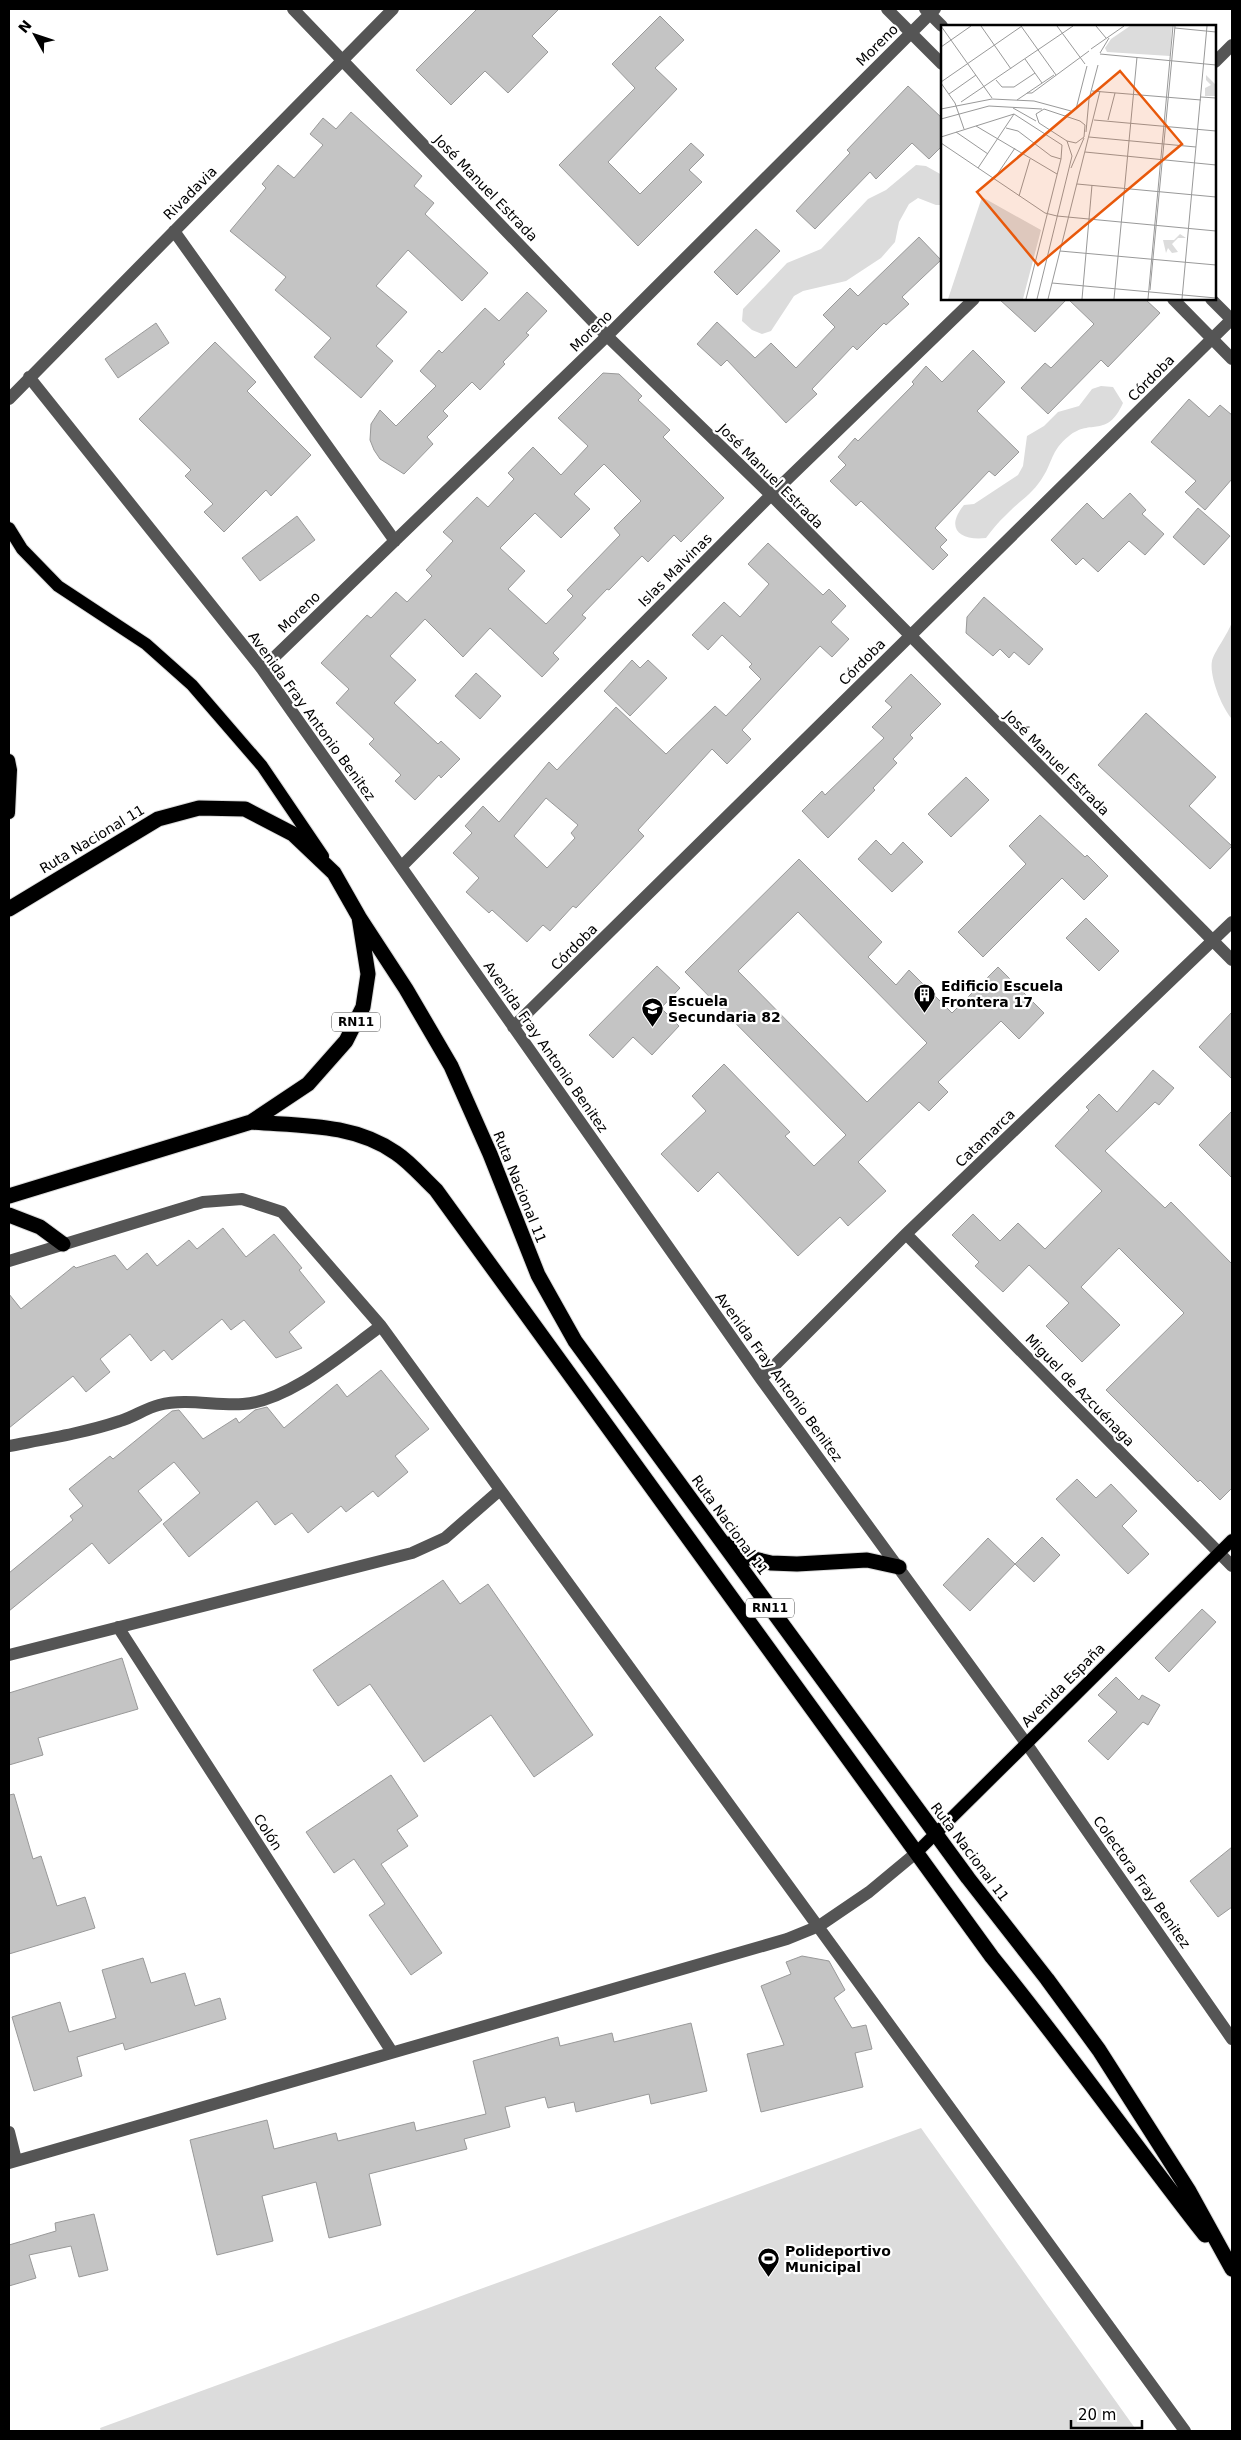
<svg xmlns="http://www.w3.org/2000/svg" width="1241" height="2440" viewBox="0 0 1241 2440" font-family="'DejaVu Sans',sans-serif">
<rect width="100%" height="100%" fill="#fff"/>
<path fill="#dcdcdc" d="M 916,165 L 926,166 L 942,175 L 942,205 L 936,205 L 918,198 L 909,204 L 899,222 L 895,242 L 881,258 L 846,281 L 803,291 L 794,296 L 771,331 L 762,334 L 752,330 L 742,321 L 743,309 L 787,263 L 821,249 L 868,199 L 886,190 Z
M 1101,386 L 1113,387 L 1123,403 C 1107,439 1091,418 1069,436 C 1050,451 1053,463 1041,480 C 1031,495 1017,503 1006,515 C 998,522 992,530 986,538 C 959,541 945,528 964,505 L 974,504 L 1018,475 L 1023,466 L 1027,436 L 1044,426 L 1058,412 L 1079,406 L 1092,389 Z
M 1232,622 L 1232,719 C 1222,708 1209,676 1212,661 C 1214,652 1228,634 1232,622 Z
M 921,2128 L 1137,2431 L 101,2431 L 100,2428 Z"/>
<path fill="#c4c4c4" stroke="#999" fill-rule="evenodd" d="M 477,9 L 559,9 L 532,36 L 548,52 L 508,93 L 485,71 L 451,105 L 416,70 Z
M 660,16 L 684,40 L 655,68 L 677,89 L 608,162 L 640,194 L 691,143 L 704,155 L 689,170 L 702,182 L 638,246 L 559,165 L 635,88 L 612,64 Z
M 908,86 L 942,118 L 942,146 L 929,159 L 912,143 L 876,179 L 870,172 L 815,229 L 796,211 L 850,153 L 847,150 Z
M 351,112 L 422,176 L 414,186 L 434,203 L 425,214 L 488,273 L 462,301 L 408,250 L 376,286 L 407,312 L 376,346 L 393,361 L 361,398 L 314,357 L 331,338 L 275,290 L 286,277 L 230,231 L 266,188 L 262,184 L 278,165 L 294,178 L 323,145 L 310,134 L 323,118 L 336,129 Z
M 756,229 L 780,251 L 737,295 L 714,272 Z
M 919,237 L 941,260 L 902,297 L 909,304 L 886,325 L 884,323 L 857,350 L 853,346 L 812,389 L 817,394 L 786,423 L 727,360 L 721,366 L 697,344 L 717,322 L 755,358 L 771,343 L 796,368 L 835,327 L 823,315 L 850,288 L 858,296 Z
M 527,292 L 547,311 L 526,333 L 529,335 L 503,362 L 505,364 L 480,390 L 472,382 L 443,411 L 448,416 L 427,437 L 433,444 L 404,474 L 380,459 L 374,450 L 370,440 L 371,424 L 380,410 L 396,426 L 436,386 L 420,371 L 439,350 L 442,353 L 485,308 L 499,321 Z
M 999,299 L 1067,299 L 1035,332 Z
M 1068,299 L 1145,299 L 1160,313 L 1108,367 L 1101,360 L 1048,414 L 1021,388 L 1045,363 L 1051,368 L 1094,324 Z
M 156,323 L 169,343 L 118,378 L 105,359 Z
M 215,342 L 256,382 L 247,391 L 311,455 L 271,496 L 266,490 L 224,532 L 204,512 L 213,504 L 185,476 L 191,470 L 139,419 Z
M 973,350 L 1005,382 L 977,411 L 1019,452 L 995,476 L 989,471 L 935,528 L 947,540 L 940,547 L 948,555 L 933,570 L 861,501 L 856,506 L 830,481 L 846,465 L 838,457 L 855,438 L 858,441 L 914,384 L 912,382 L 926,366 L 942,382 Z
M 603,373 L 619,374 L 642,396 L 638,400 L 670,430 L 663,437 L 724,498 L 681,542 L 674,535 L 648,562 L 642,556 L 609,590 L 607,589 L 582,615 L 586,618 L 553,653 L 559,659 L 542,677 L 490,628 L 463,657 L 425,619 L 390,656 L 416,680 L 394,703 L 438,744 L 441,741 L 460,759 L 441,778 L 439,775 L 415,800 L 395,781 L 401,775 L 369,744 L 374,739 L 336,703 L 349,689 L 321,663 L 367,615 L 371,618 L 396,592 L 407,602 L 432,576 L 426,570 L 453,541 L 443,532 L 477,497 L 488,507 L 514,479 L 508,473 L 533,447 L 561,475 L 588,446 L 558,418 ZM 604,464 L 641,501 L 614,528 L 620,535 L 567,590 L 573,596 L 546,624 L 508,589 L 525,571 L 500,548 L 535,513 L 561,538 L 590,509 L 574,494 Z
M 1189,399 L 1209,417 L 1220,405 L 1232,415 L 1232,479 L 1205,510 L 1185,492 L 1196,481 L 1151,442 Z
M 1130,493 L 1146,510 L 1142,514 L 1164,534 L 1145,555 L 1129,541 L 1098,572 L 1083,558 L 1076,565 L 1051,540 L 1087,503 L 1103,519 Z
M 1198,508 L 1230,536 L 1204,565 L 1173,537 Z
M 297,516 L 315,540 L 260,581 L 242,558 Z
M 768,543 L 823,595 L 829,589 L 846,606 L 831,622 L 849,639 L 832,657 L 820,646 L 742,730 L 751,739 L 727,764 L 712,749 L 638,830 L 644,836 L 576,908 L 573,906 L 550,931 L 543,925 L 527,942 L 492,910 L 489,913 L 466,892 L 479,878 L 453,853 L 472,833 L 465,826 L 483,806 L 499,822 L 549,762 L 557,770 L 616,707 L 666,754 L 715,706 L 726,716 L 761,679 L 749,667 L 752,664 L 722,635 L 708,650 L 692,635 L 724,602 L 740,617 L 769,584 L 748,564 ZM 546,798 L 578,825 L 571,833 L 575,838 L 547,868 L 514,836 Z
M 984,597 L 1043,649 L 1029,665 L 1014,652 L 1009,658 L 1000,649 L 993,656 L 966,633 L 967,617 Z
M 632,660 L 640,668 L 648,660 L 667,678 L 630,716 L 604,691 Z
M 476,673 L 501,696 L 480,719 L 455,696 Z
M 911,674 L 941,704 L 910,735 L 913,738 L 893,759 L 897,763 L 873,788 L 875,790 L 828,838 L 802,811 L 822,791 L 825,795 L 884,738 L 872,727 L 892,707 L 885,701 Z
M 1146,713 L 1216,777 L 1189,806 L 1232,846 L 1210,869 L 1098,765 Z
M 966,777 L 989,800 L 951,837 L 928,814 Z
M 1040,815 L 1085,857 L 1087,855 L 1108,876 L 1084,900 L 1062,878 L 983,957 L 958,932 L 1026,864 L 1009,846 Z
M 876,840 L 891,855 L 903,842 L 923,862 L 892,892 L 858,859 Z
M 799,859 L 882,942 L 868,957 L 896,985 L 909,970 L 952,1013 L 998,967 L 1044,1013 L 1019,1039 L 1001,1021 L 938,1082 L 948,1092 L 929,1111 L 919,1102 L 858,1162 L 886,1191 L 848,1226 L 840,1217 L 798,1256 L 718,1172 L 698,1192 L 661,1154 L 706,1111 L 692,1096 L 724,1064 L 790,1132 L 785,1136 L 814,1166 L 846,1135 L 685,972 ZM 798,912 L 927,1043 L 867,1102 L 738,971 Z
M 1086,918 L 1119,951 L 1099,971 L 1066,938 Z
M 657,966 L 680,988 L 661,1008 L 679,1026 L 652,1055 L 633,1037 L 613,1058 L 589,1035 Z
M 1232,1012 L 1232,1079 L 1199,1047 Z
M 1153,1070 L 1174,1088 L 1159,1105 L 1155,1102 L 1105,1151 L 1165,1208 L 1171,1202 L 1232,1264 L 1232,1488 L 1220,1500 L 1200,1480 L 1198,1482 L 1106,1390 L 1184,1313 L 1119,1248 L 1081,1287 L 1120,1325 L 1082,1362 L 1046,1326 L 1069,1303 L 1029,1265 L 1003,1292 L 975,1266 L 979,1262 L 952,1235 L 973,1214 L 1000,1241 L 1018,1223 L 1045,1249 L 1102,1191 L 1055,1146 L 1089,1110 L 1086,1107 L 1099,1094 L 1117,1112 Z
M 1232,1111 L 1232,1178 L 1199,1145 Z
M 223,1228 L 246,1257 L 274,1234 L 302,1268 L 299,1270 L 325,1302 L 289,1332 L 302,1348 L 276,1358 L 244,1320 L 231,1330 L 222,1319 L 172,1360 L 164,1350 L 151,1361 L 130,1334 L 100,1359 L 110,1372 L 86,1392 L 73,1376 L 9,1428 L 9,1294 L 21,1309 L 74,1266 L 76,1268 L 115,1255 L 127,1270 L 147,1253 L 157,1266 L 189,1240 L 197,1249 Z
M 381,1370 L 429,1429 L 395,1456 L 408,1472 L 378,1497 L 373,1491 L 346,1512 L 341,1506 L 308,1533 L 292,1513 L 275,1525 L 257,1501 L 189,1557 L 163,1524 L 200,1493 L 174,1462 L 138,1491 L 162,1520 L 109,1564 L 92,1543 L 9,1611 L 9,1573 L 73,1520 L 70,1516 L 83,1506 L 69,1489 L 110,1456 L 113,1459 L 172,1411 L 179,1410 L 203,1439 L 236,1418 L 239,1423 L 255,1410 L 267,1407 L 284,1428 L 337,1384 L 347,1397 Z
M 1077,1479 L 1096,1498 L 1111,1484 L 1137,1511 L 1122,1526 L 1149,1554 L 1128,1574 L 1056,1499 Z
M 1042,1537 L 1060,1555 L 1034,1582 L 1015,1564 Z
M 988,1538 L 1015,1564 L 970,1611 L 943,1585 Z
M 443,1580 L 460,1604 L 488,1584 L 593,1735 L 534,1777 L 491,1715 L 424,1762 L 370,1684 L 338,1706 L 313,1670 Z
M 1202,1609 L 1216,1622 L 1169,1672 L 1155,1658 Z
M 122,1658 L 138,1709 L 38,1738 L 43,1755 L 9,1765 L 9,1693 Z
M 1116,1677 L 1139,1700 L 1142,1695 L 1160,1705 L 1148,1725 L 1143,1722 L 1108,1760 L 1088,1741 L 1117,1712 L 1098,1695 Z
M 391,1775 L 418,1816 L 397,1830 L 408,1846 L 381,1864 L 442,1953 L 411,1975 L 369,1915 L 385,1904 L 354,1859 L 334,1873 L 306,1832 Z
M 14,1794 L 33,1859 L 41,1856 L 57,1906 L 85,1897 L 95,1928 L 9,1954 L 9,1795 Z
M 1232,1847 L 1232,1907 L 1218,1917 L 1190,1881 Z
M 802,1956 L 829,1961 L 845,1990 L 834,1998 L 852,2028 L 866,2025 L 872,2049 L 855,2053 L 863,2087 L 761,2112 L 747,2054 L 784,2045 L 761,1986 L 791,1974 L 786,1962 Z
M 143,1958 L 151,1983 L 185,1973 L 195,2006 L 220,1998 L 226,2019 L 125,2050 L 123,2043 L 77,2057 L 82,2076 L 34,2091 L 12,2017 L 60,2002 L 69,2032 L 116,2018 L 102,1970 Z
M 691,2023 L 707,2091 L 651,2104 L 649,2094 L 576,2112 L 574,2102 L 548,2108 L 545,2097 L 505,2107 L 510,2127 L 464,2139 L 467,2149 L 369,2174 L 381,2225 L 329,2238 L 316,2182 L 262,2196 L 273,2241 L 217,2255 L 190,2140 L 267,2120 L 274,2149 L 336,2133 L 338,2141 L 414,2122 L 416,2131 L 486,2114 L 473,2061 L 558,2037 L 560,2046 L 612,2033 L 614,2042 Z
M 94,2214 L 108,2270 L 79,2277 L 71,2246 L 29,2255 L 36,2278 L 9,2286 L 9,2245 L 56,2231 L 55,2223 Z"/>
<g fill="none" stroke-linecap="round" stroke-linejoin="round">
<defs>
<path id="major" d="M 9,528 L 22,549 L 58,586 L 146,644 L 192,685 L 262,766 L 323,856
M 9,760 L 11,770 L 9,813
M 916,1853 L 1232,1540"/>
<path id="highway" d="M 9,909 L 158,819 L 199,808 L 245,809 L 293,834 L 334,873 L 359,917 L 368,974 L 363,1007 L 346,1041 L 308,1084 L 251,1122 L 9,1196
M 359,917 L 406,989 L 451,1066 L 490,1154 L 538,1275 L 575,1341 L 968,1878 L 1047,1979 L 1099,2050 L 1189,2191 L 1232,2269
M 251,1122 C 301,1126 353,1123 396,1153 C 411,1163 423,1178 436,1190 L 992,1957 C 1066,2048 1133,2143 1205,2235
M 9,1215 L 40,1227 L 63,1244
M 728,1544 L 750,1558 L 771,1563 L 797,1564 L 867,1560 L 899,1567"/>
</defs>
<use href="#major" stroke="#dbdbdb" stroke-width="14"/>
<use href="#highway" stroke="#dbdbdb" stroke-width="17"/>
<path stroke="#555" stroke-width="12" d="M 293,9 L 607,336 L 771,495 L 1232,960
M 887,9 L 942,64
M 925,9 L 942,26
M 1215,62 L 1232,45
M 174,231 L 395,541
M 1173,299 L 1232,359
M 1211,299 L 1232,320
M 29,377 L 262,669 L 761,1379 L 1026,1743 L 1232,2039
M 9,399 L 393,9
M 262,669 L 607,336 L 935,9
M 401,867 L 771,495 L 974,299
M 513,1027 L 1232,319
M 906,1234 L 1232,1566
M 9,1261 L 203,1202 L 242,1199 L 282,1212 L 381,1326 L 1185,2431
M 761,1379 L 906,1234 L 1232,922
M 9,1446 C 46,1439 84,1433 120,1421 C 134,1417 146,1408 159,1405 C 187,1398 215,1406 243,1404 C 290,1401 343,1353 381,1326
M 118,1627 L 392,2052
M 9,1655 L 412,1553 L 445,1538 L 500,1490
M 9,2132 L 16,2160
M 9,2163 L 787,1939 L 819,1926 L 869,1892 L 916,1853"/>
<use href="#major" stroke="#000" stroke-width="12"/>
<use href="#highway" stroke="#000" stroke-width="15"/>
</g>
<defs>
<symbol id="building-pin" viewBox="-11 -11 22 30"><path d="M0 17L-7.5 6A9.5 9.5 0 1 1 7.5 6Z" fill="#000" stroke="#fff"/><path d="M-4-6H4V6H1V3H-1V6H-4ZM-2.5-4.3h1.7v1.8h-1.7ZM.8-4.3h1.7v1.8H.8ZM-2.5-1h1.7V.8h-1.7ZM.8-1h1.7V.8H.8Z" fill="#fff"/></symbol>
<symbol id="school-pin" viewBox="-11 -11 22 30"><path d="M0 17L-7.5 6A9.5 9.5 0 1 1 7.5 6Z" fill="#000" stroke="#fff"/><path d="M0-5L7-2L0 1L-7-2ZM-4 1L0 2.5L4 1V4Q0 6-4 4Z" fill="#fff"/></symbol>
<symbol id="stadium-pin" viewBox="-11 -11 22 30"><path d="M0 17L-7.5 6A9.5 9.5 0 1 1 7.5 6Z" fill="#000" stroke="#fff"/><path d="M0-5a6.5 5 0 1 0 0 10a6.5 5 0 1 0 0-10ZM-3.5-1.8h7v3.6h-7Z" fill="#fff"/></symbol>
</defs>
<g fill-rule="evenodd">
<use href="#building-pin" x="912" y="982" width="25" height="34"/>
<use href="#school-pin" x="640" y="996" width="25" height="34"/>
<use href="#stadium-pin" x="756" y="2246" width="25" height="34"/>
</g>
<g text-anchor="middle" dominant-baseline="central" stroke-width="4.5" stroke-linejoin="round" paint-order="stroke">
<g fill="#fff" stroke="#4c4c4c" stroke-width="1">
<rect x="332" y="1012.5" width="48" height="19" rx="4"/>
<rect x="746" y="1598.5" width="48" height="19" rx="4"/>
</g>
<g font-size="12" font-weight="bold" fill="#000">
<text x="356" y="1022">RN11</text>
<text x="770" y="1608">RN11</text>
</g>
<g font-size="14" fill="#000" stroke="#fff">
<text transform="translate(877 45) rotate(-45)">Moreno</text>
<text transform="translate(486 188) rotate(46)">José Manuel Estrada</text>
<text transform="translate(190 193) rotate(-45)">Rivadavia</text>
<text transform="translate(591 331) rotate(-44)">Moreno</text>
<text transform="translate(1151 378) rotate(-45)">Córdoba</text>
<text transform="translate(771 476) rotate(45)">José Manuel Estrada</text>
<text transform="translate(675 570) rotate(-45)">Islas Malvinas</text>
<text transform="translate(299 612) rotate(-44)">Moreno</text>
<text transform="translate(862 662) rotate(-45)">Córdoba</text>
<text transform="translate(312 716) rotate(54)">Avenida Fray Antonio Benitez</text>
<text transform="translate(1057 763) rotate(45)">José Manuel Estrada</text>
<text transform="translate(92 839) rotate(-31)">Ruta Nacional 11</text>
<text transform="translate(574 947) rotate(-45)">Córdoba</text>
<text transform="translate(546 1047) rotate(55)">Avenida Fray Antonio Benitez</text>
<text transform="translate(985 1138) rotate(-44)">Catamarca</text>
<text transform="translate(520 1187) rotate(68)">Ruta Nacional 11</text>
<text transform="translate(779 1377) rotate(54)">Avenida Fray Antonio Benitez</text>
<text transform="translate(1080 1390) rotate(46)">Miguel de Azcuénaga</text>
<text transform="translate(730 1525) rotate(54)">Ruta Nacional 11</text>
<text transform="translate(1063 1685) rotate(-45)">Avenida España</text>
<text transform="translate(268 1832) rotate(57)">Colón</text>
<text transform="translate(970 1852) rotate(53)">Ruta Nacional 11</text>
<text transform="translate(1142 1882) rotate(55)">Colectora Fray Benitez</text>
</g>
<g font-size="14" font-weight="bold" fill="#000" stroke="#fff" text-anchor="start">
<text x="941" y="986">Edificio Escuela<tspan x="941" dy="16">Frontera 17</tspan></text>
<text x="668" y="1001">Escuela<tspan x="668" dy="16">Secundaria 82</tspan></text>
<text x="785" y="2251">Polideportivo<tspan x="785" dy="16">Municipal</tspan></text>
</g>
</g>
<g transform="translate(941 25)">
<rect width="275" height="275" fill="#fff"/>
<path d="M 189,1 L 231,1 L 229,31 L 166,27 L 164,23 L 170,14 ZM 265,50 L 275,60 L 275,71 L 264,71 L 264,63 L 270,60 L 265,55 ZM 41,172 L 100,205 L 82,274 L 7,274 ZM 239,209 L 245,213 L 237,213 L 231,219 L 237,227 L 231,228 L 227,223 L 225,228 L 222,215 L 233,215 Z" fill="#dcdcdc"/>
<path fill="none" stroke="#999" stroke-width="1" d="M 0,1 L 51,73M 40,1 L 70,44M 80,1 L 115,50M 116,1 L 144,39M 155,1 L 165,13M 234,3 L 275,7M 0,22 L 30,1M 150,24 L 183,1M 159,28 L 168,13M 159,29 L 275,40M 84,34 L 101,58M 55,55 L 61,62 L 73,62 L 94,48M 0,57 L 81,1M 0,58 L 14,78 L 23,104M 151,66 L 260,75M 86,68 L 91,68 L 148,26M 8,69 L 35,50M 260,72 L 275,73M 76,75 L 113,50M 20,77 L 132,1M 72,83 L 95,96M 0,84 L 51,74 L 93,76 L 130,86M 103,84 L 139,96 L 144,100 L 143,112 L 135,118 L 126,116 L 98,98 L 95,89 ZM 124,91 L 135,84 L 146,41M 0,94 L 48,81 L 101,84M 153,95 L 275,106M 167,95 L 174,68M 35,101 L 116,149M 65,103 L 77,106 L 110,131 L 120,134M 15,107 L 47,129M 145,107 L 148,74 L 157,40M 0,112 L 73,89 L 121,120 L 120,134 L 85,274M 148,112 L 255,122M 0,118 L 104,188 L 116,191M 144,127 L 275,140M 37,143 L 73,89M 130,143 L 143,113M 53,154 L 74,123M 136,159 L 275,172M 78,171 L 89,134M 116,191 L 275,206M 119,226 L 275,240M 111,258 L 275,273M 209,265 L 234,1M 96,274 L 131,131 L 126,116M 107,274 L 159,66M 141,274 L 151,160M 173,274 L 196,32M 207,274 L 232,1M 241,274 L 266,1"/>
<path fill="#e8590c" fill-opacity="0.15" stroke="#e8590c" stroke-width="2.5" d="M 179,46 L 241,119 L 97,240 L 36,167 Z"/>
<rect width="275" height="275" fill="none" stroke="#000" stroke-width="2.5"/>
</g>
<rect width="1241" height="2440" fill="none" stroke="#000000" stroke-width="20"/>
<g transform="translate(35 35) rotate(310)" stroke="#ffffff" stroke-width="4" paint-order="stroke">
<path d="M0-4L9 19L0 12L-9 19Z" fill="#000000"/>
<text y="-8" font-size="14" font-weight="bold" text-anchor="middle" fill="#000000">N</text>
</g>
<path d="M1071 2420v8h71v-8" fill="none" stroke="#000000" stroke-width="2.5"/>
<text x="1078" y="2420" font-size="15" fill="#000000" stroke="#ffffff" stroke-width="4" paint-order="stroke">20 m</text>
</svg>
